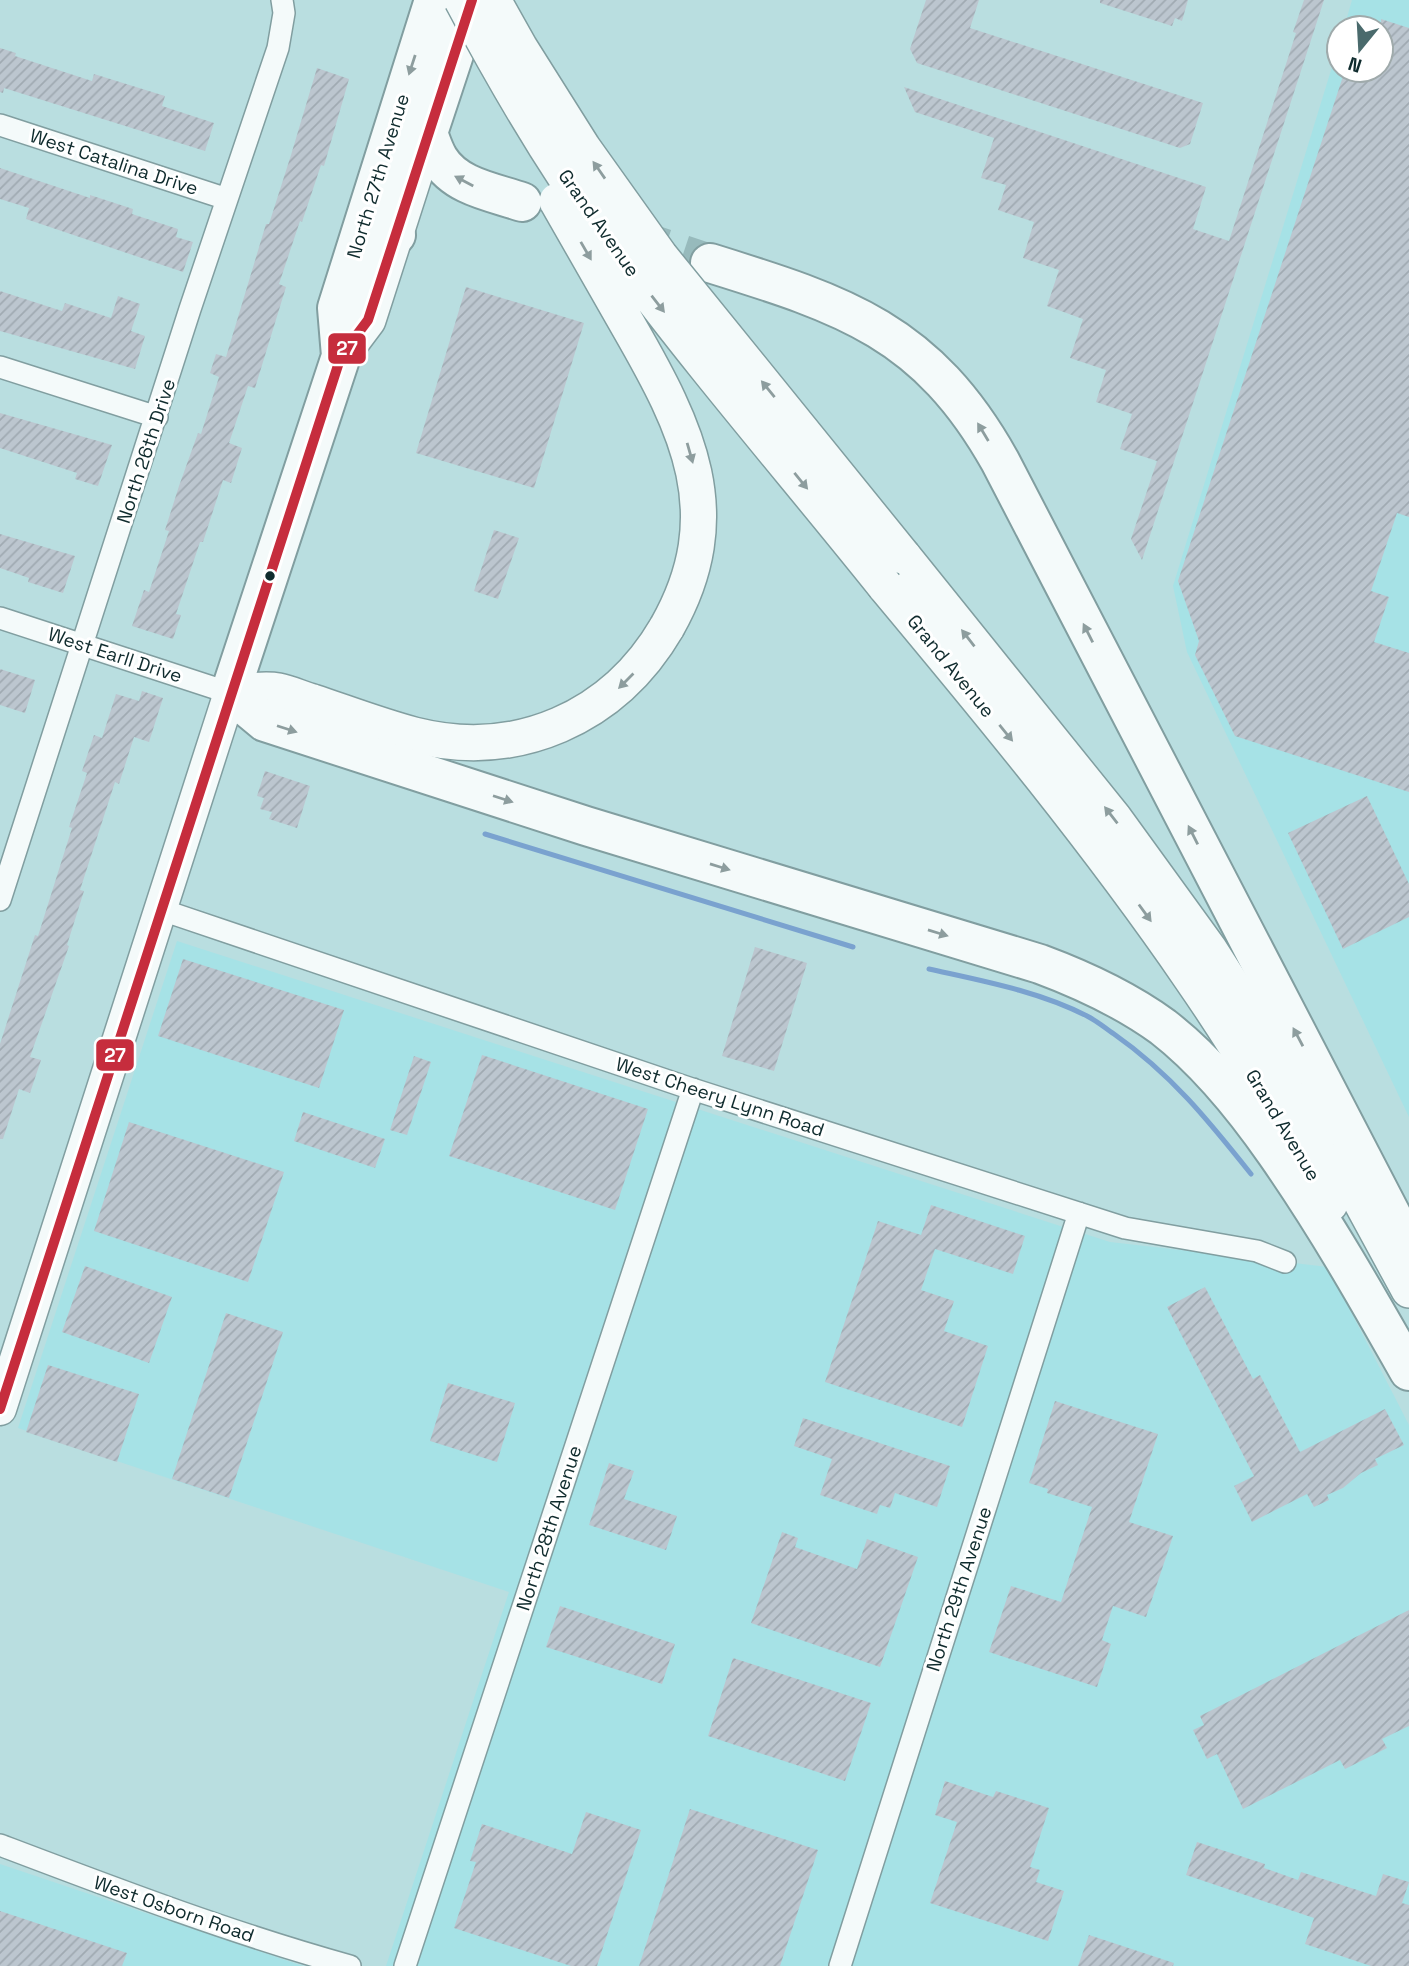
<svg xmlns="http://www.w3.org/2000/svg" width="1409" height="1966" viewBox="0 0 1409 1966" font-family="'Space Grotesk',sans-serif">
<defs>
<pattern id="building-hatch" width="6" height="6" patternUnits="userSpaceOnUse" patternTransform="scale(1.75)"><rect width="6" height="6" fill="#bcc6cf"/><path d="M-1 1l2-2M0 6l6-6M5 7l2-2" fill="none" stroke="#a0aab2"/></pattern>
</defs>
<rect width="100%" height="100%" fill="#b9dee0"/>
<path fill="#a6e2e6" d="M 1352,0 L 1409,0 L 1409,1117 L 1187,652 L 1173,586 L 1339,44 L 1339,70 L 1381,70 L 1381,28 L 1344,28 Z
M 177,941 L 1110,1242 L 1328,1267 L 1409,1425 L 1409,1966 L 386,1966 L 509,1592 L 18,1428 Z
M 0,1864 L 303,1966 L 0,1966 Z"/>
<g fill="none" stroke-linecap="round" stroke-linejoin="round">
<path stroke="#7aa2cf" stroke-width="5" d="M 485,834 L 853,947
M 929,969 C 983,981 1038,991 1087,1016 C 1097,1021 1105,1028 1114,1034 C 1171,1074 1208,1120 1251,1174"/>
</g>
<path fill="url(#building-hatch)" d="M 926,0 L 979,0 L 970,28 L 1203,103 L 1190,144 L 1180,148 L 917,63 L 910,49 Z
M 1100,0 L 1188,0 L 1182,21 L 1175,18 L 1172,26 L 1100,3 Z
M 1304,0 L 1324,0 L 1142,560 L 1131,539 L 1157,461 L 1120,449 L 1132,414 L 1096,402 L 1106,370 L 1070,358 L 1083,319 L 1047,306 L 1059,270 L 1023,258 L 1034,222 L 998,210 L 1006,185 L 981,178 L 994,138 L 915,112 L 904,87 L 1206,187 L 1193,229 L 1229,241 L 1296,33 L 1293,32 Z
M 1381,19 L 1409,28 L 1409,517 L 1397,513 L 1371,591 L 1389,597 L 1374,642 L 1409,653 L 1409,792 L 1235,736 L 1195,655 L 1199,641 L 1178,581 L 1345,70 L 1381,70 Z
M 0,48 L 16,53 L 15,56 L 92,81 L 94,74 L 165,96 L 162,106 L 214,123 L 205,151 L 4,88 L 3,93 L 0,92 Z
M 317,68 L 349,79 L 324,166 L 321,165 L 302,222 L 300,221 L 279,284 L 286,287 L 255,388 L 248,386 L 229,443 L 242,448 L 231,483 L 223,480 L 203,542 L 200,542 L 176,614 L 181,615 L 173,639 L 132,626 L 144,590 L 149,592 L 169,531 L 165,530 L 179,486 L 198,433 L 201,434 L 219,377 L 210,373 L 216,354 L 226,357 L 266,224 L 269,224 L 291,155 Z
M 0,168 L 90,198 L 90,195 L 133,209 L 132,214 L 178,229 L 176,237 L 193,242 L 183,272 L 26,219 L 29,208 L 0,199 Z
M 466,287 L 584,323 L 534,488 L 416,453 Z
M 0,291 L 62,311 L 65,303 L 111,318 L 118,296 L 140,304 L 131,331 L 145,336 L 135,369 L 0,331 Z
M 0,413 L 112,445 L 98,486 L 75,479 L 77,473 L 0,448 Z
M 494,530 L 519,538 L 498,599 L 474,591 Z
M 0,534 L 75,556 L 63,593 L 28,582 L 29,578 L 0,568 Z
M 0,669 L 35,680 L 25,713 L 0,705 Z
M 142,691 L 163,698 L 149,742 L 134,737 L 119,784 L 115,782 L 80,890 L 84,891 L 67,945 L 69,946 L 30,1057 L 41,1060 L 30,1093 L 19,1089 L 3,1139 L 0,1139 L 0,1044 L 35,935 L 38,936 L 72,828 L 69,827 L 87,773 L 82,771 L 94,735 L 102,738 L 116,694 L 139,701 Z
M 265,771 L 310,786 L 297,828 L 269,819 L 272,812 L 260,809 L 264,798 L 257,796 Z
M 1367,796 L 1409,884 L 1409,917 L 1343,949 L 1288,833 Z
M 755,947 L 807,963 L 774,1071 L 722,1056 Z
M 183,959 L 344,1010 L 319,1088 L 158,1036 Z
M 482,1055 L 648,1109 L 615,1210 L 449,1156 Z
M 414,1056 L 431,1062 L 407,1135 L 390,1130 Z
M 303,1112 L 385,1139 L 375,1168 L 294,1141 Z
M 129,1122 L 284,1172 L 248,1282 L 94,1231 Z
M 931,1205 L 1025,1236 L 1013,1274 L 935,1249 L 921,1290 L 954,1301 L 944,1331 L 988,1346 L 962,1427 L 825,1382 L 878,1221 L 921,1235 Z
M 85,1266 L 172,1297 L 149,1363 L 62,1332 Z
M 1205,1287 L 1253,1379 L 1260,1375 L 1300,1452 L 1385,1409 L 1404,1445 L 1375,1459 L 1378,1465 L 1361,1473 L 1343,1488 L 1327,1495 L 1329,1500 L 1314,1507 L 1307,1494 L 1252,1522 L 1234,1486 L 1254,1476 L 1167,1307 Z
M 226,1313 L 283,1332 L 229,1498 L 172,1479 Z
M 48,1365 L 139,1394 L 117,1462 L 26,1432 Z
M 448,1383 L 515,1403 L 497,1462 L 430,1441 Z
M 1055,1401 L 1158,1434 L 1129,1522 L 1173,1536 L 1146,1617 L 1113,1606 L 1102,1640 L 1111,1644 L 1097,1687 L 989,1652 L 1011,1586 L 1061,1602 L 1092,1507 L 1047,1493 L 1048,1489 L 1029,1483 Z
M 803,1418 L 950,1466 L 937,1507 L 895,1493 L 890,1508 L 880,1505 L 877,1514 L 820,1495 L 832,1459 L 794,1446 Z
M 609,1463 L 634,1471 L 624,1499 L 677,1516 L 666,1550 L 589,1525 Z
M 782,1532 L 798,1538 L 795,1547 L 857,1569 L 867,1539 L 918,1557 L 880,1667 L 751,1623 Z
M 560,1606 L 675,1644 L 662,1684 L 546,1647 Z
M 1409,1610 L 1409,1726 L 1382,1739 L 1387,1748 L 1345,1769 L 1340,1760 L 1243,1809 L 1217,1754 L 1207,1759 L 1193,1730 L 1204,1725 L 1200,1716 Z
M 733,1658 L 871,1703 L 845,1781 L 708,1736 Z
M 945,1781 L 993,1797 L 996,1791 L 1049,1808 L 1030,1867 L 1040,1870 L 1036,1882 L 1064,1891 L 1048,1941 L 930,1903 L 957,1822 L 935,1815 Z
M 690,1809 L 818,1850 L 780,1966 L 639,1966 Z
M 586,1812 L 641,1830 L 597,1966 L 571,1966 L 454,1928 L 476,1862 L 470,1861 L 482,1824 L 572,1854 Z
M 1197,1842 L 1265,1864 L 1264,1868 L 1298,1880 L 1301,1872 L 1376,1896 L 1383,1874 L 1409,1882 L 1402,1903 L 1409,1905 L 1409,1966 L 1371,1966 L 1305,1944 L 1314,1918 L 1186,1875 Z
M 0,1911 L 127,1953 L 122,1966 L 0,1966 Z
M 1089,1935 L 1174,1963 L 1173,1966 L 1078,1966 Z"/>
<g fill="none" stroke-linecap="round" stroke-linejoin="round">
<path stroke="#97babc" stroke-width="38" stroke-dasharray="38 19" stroke-linecap="butt" d="M 629,236 L 710,263"/>
<defs>
<path id="street" d="M 0,125 L 227,199
M 0,367 L 157,417
M 0,618 L 230,693
M 0,900 L 190,309 L 278,48 L 284,13 L 282,0
M 162,910 L 689,1088 L 1125,1228 L 1257,1251 L 1285,1262
M 0,1845 C 116,1889 231,1933 350,1966
M 405,1966 L 693,1089
M 840,1966 L 1079,1213"/>
<path id="secondary" d="M 0,1409 L 230,693"/>
<path id="primary" d="M 341,356 L 368,320 L 428,133
M 903,556 L 1114,818 L 1209,949 L 1308,1104 L 1409,1290
M 885,586 C 991,713 1097,841 1191,978 C 1241,1050 1286,1127 1330,1204
M 230,693 C 245,692 263,688 278,691 C 289,693 302,699 313,702 C 346,713 380,726 414,735 C 517,761 614,718 667,627"/>
<path id="highway" d="M 434,0 L 337,308 L 341,356 L 230,693 L 265,722 L 586,826 L 1040,964 C 1083,980 1126,1000 1163,1027 C 1208,1062 1244,1107 1276,1153 C 1325,1223 1367,1297 1409,1371
M 472,0 L 428,133 C 431,141 434,151 439,159 C 456,187 493,192 522,202
M 391,176 C 386,199 382,214 396,235
M 710,263 C 845,305 927,331 1000,461 L 1409,1249"/>
</defs>
<use href="#street" stroke="#819ea0" stroke-width="24"/>
<use href="#secondary" stroke="#819ea0" stroke-width="35"/>
<use href="#primary" stroke="#819ea0" stroke-width="38"/>
<use href="#highway" stroke="#819ea0" stroke-width="42"/>
<use href="#street" stroke="#f4fafa" stroke-width="21"/>
<use href="#secondary" stroke="#f4fafa" stroke-width="32"/>
<use href="#primary" stroke="#f4fafa" stroke-width="35"/>
<use href="#highway" stroke="#f4fafa" stroke-width="38"/>
<defs>
<path id="primary-bridge" d="M 462,0 C 509,89 561,177 622,258 C 705,370 797,476 885,586
M 493,0 L 520,48 L 583,148 L 660,256 L 903,556
M 557,201 C 581,243 605,285 629,327 C 687,428 731,514 667,627"/>
</defs>
<use href="#primary-bridge" stroke="#819ea0" stroke-width="38" stroke-linecap="butt"/>
<use href="#primary-bridge" stroke="#f4fafa" stroke-width="35"/>
<defs>
<path id="bus-1" d="M 0,1409 L 341,356 L 368,320 L 472,0"/>
</defs>
<use href="#bus-1" stroke="#fff" stroke-width="16"/>
<use href="#bus-1" stroke="#c62d3d" stroke-width="10"/>
</g>
<defs><path id="oneway-solid" d="M-6-.8H1V-3.2L6.5 0L1 3.2V.8H-6Z" transform="scale(1.75)"/></defs>
<g fill="#8d9d9e">
<use href="#oneway-solid" transform="translate(412 65) rotate(108)"/>
<use href="#oneway-solid" transform="translate(599 170) rotate(-125)"/>
<use href="#oneway-solid" transform="translate(464 181) rotate(-152)"/>
<use href="#oneway-solid" transform="translate(586 251) rotate(60)"/>
<use href="#oneway-solid" transform="translate(658 304) rotate(52)"/>
<use href="#oneway-solid" transform="translate(768 389) rotate(-129)"/>
<use href="#oneway-solid" transform="translate(983 432) rotate(-121)"/>
<use href="#oneway-solid" transform="translate(690 453) rotate(74)"/>
<use href="#oneway-solid" transform="translate(801 481) rotate(51)"/>
<use href="#oneway-solid" transform="translate(1088 633) rotate(-117)"/>
<use href="#oneway-solid" transform="translate(968 638) rotate(-128)"/>
<use href="#oneway-solid" transform="translate(626 681) rotate(135)"/>
<use href="#oneway-solid" transform="translate(287 729) rotate(18)"/>
<use href="#oneway-solid" transform="translate(1006 733) rotate(51)"/>
<use href="#oneway-solid" transform="translate(503 799) rotate(18)"/>
<use href="#oneway-solid" transform="translate(1111 815) rotate(-128)"/>
<use href="#oneway-solid" transform="translate(1193 835) rotate(-117)"/>
<use href="#oneway-solid" transform="translate(720 867) rotate(17)"/>
<use href="#oneway-solid" transform="translate(1145 913) rotate(54)"/>
<use href="#oneway-solid" transform="translate(938 933) rotate(17)"/>
<use href="#oneway-solid" transform="translate(1298 1037) rotate(-118)"/>
</g>
<circle fill="#0f2b2d" stroke="#fff" stroke-width="2.5" cx="270" cy="576" r="6"/>
<g text-anchor="middle" dominant-baseline="central" stroke-width="6" stroke-linejoin="round" paint-order="stroke">
<g font-size="19" fill="#0f2b2d" stroke="#fff">
<text transform="translate(114 162) rotate(18)">West Catalina Drive</text>
<text transform="translate(378 176) rotate(-73)">North 27th Avenue</text>
<text transform="translate(599 223) rotate(55)">Grand Avenue</text>
<text transform="translate(146 451) rotate(-72)">North 26th Drive</text>
<text transform="translate(115 655) rotate(18)">West Earll Drive</text>
<text transform="translate(951 666) rotate(51)">Grand Avenue</text>
<text transform="translate(720 1097) rotate(18)">West Cheery Lynn Road</text>
<text transform="translate(1283 1125) rotate(59)">Grand Avenue</text>
<text transform="translate(549 1528) rotate(-72)">North 28th Avenue</text>
<text transform="translate(959 1589) rotate(-72)">North 29th Avenue</text>
<text transform="translate(174 1909) rotate(19)">West Osborn Road</text>
</g>
</g>
<g stroke="#fff" stroke-width="2.5">
<rect x="327" y="332" width="40" height="33" rx="7" fill="#c62d3d"/>
<rect x="95" y="1038" width="40" height="34" rx="7" fill="#c62d3d"/>
</g>
<g font-size="19" text-anchor="middle" font-weight="bold" fill="#fff">
<text x="347" y="355">27</text>
<text x="115" y="1062">27</text>
</g>
<g transform="translate(1360 49) rotate(198)"><circle r="33" fill="#ffffff" stroke="#9faaab" stroke-width="2"/>
<path d="M0-5L12 26L0 18L-12 26Z" fill="#4a6a6c"/>
<text y="-10" font-size="19" font-weight="bold" text-anchor="middle" fill="#0f2b2d">N</text>
</g>
</svg>
